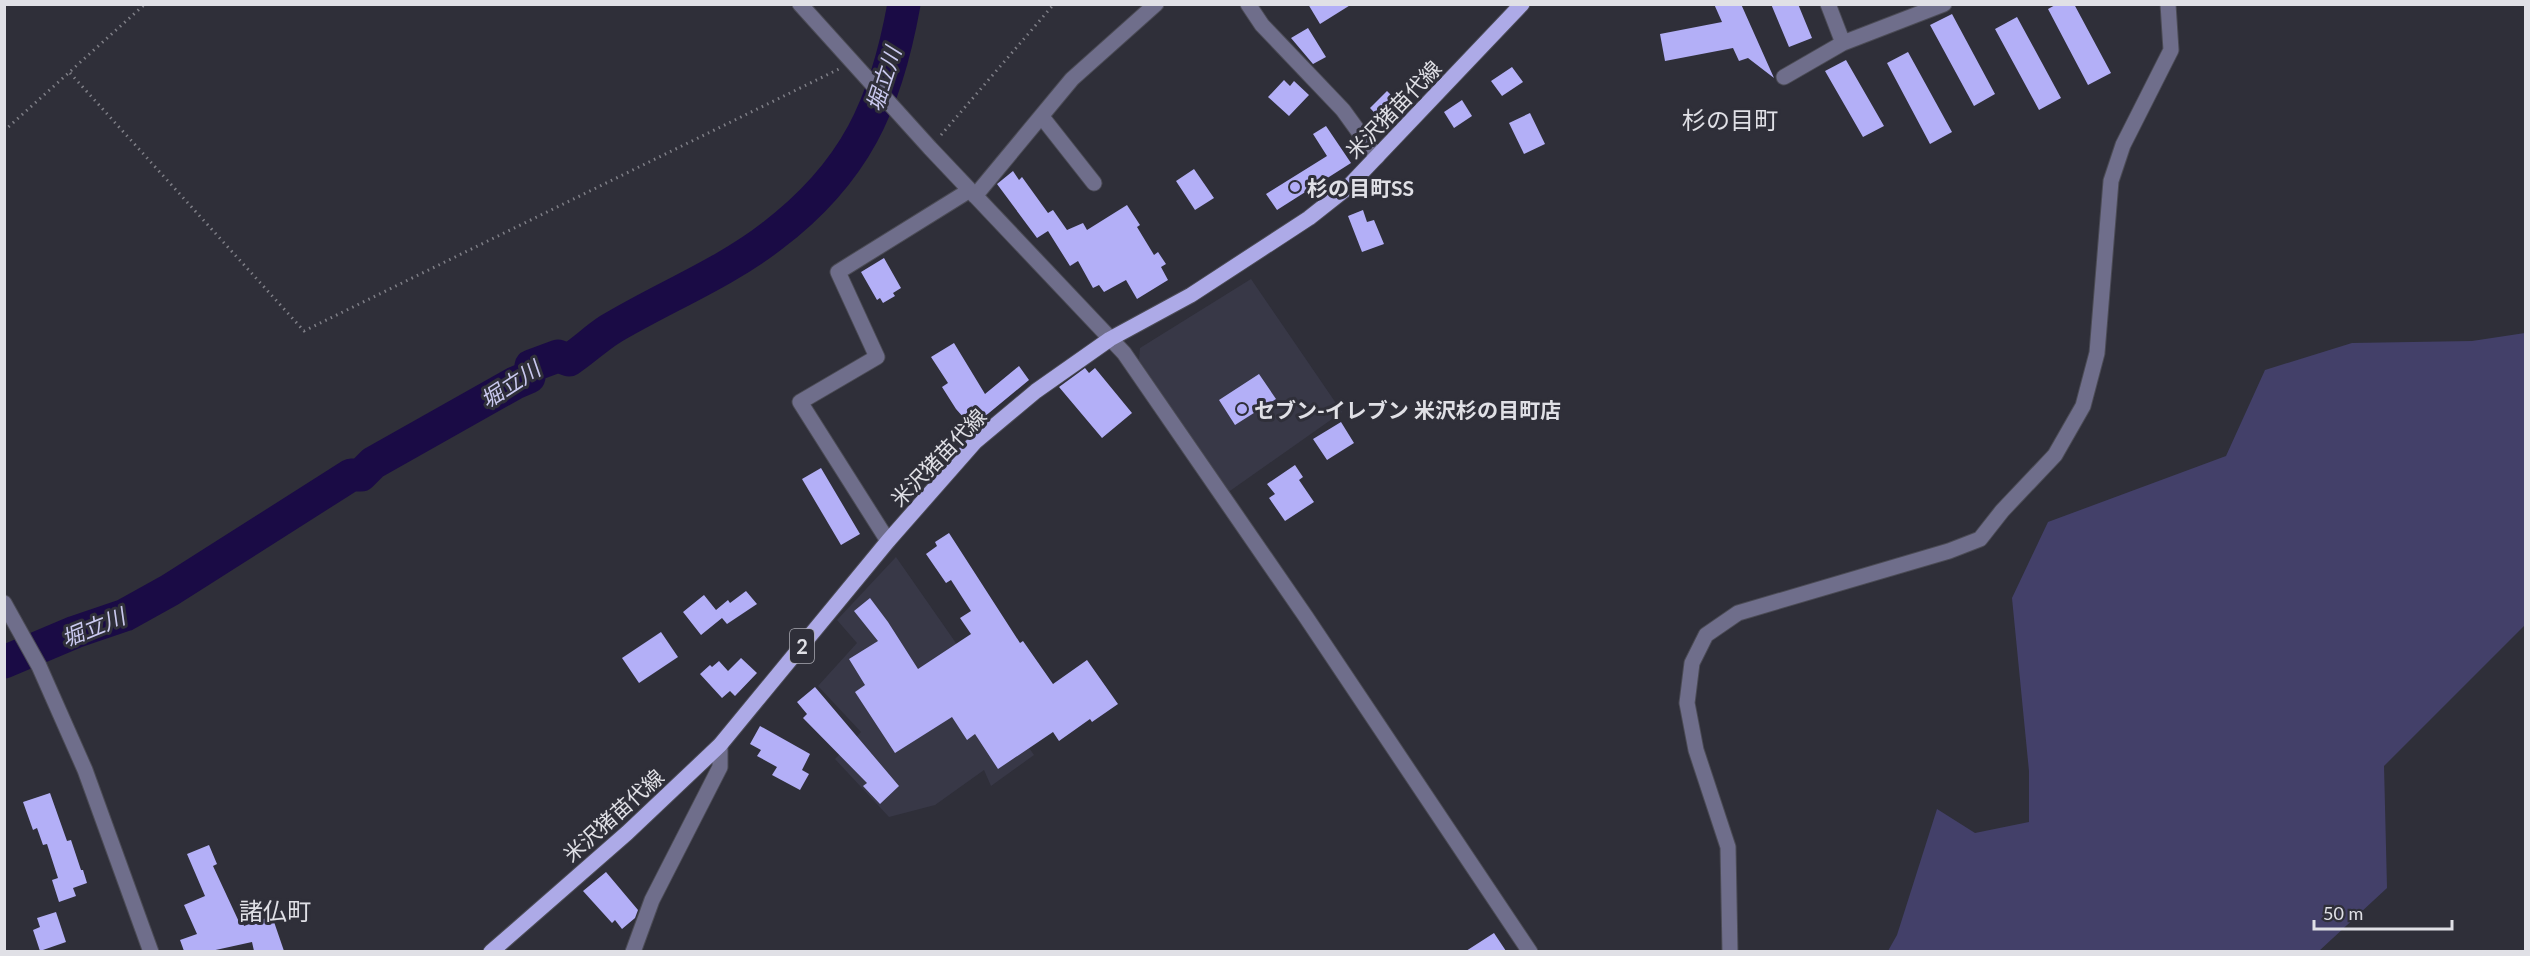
<svg xmlns="http://www.w3.org/2000/svg" width="2530" height="956" viewBox="0 0 2530 956" font-family="Lato,'Noto Sans JP',sans-serif">
<rect width="100%" height="100%" fill="#2f2f39"/>
<path fill="#383847" d="M 1251,279 L 1342,412 L 1227,493 L 1139,360 L 1140,348 Z
M 896,557 L 1034,755 L 991,786 L 984,770 L 935,805 L 889,817 L 835,759 L 861,732 L 818,686 L 857,643 L 837,620 Z"/>
<path fill="#434069" d="M 2525,333 L 2525,625 L 2384,766 L 2387,888 L 2319,951 L 1888,951 L 1897,935 L 1937,809 L 1975,833 L 2029,822 L 2029,771 L 2012,598 L 2048,522 L 2226,456 L 2265,370 L 2352,343 L 2472,341 Z"/>
<g fill="none" stroke-linecap="round" stroke-linejoin="round">
<path stroke="#1a0b45" stroke-width="33" d="M 4,662 L 75,632 L 125,615 L 170,590 L 351,475 L 361,475 L 373,463 L 515,383 L 529,377 L 531,366 L 558,356 L 569,360 C 583,351 595,339 609,330 C 662,298 723,274 772,236 C 855,173 886,105 904,4"/>
</g>
<path fill="#b3aff7" d="M 1308,4 L 1352,4 L 1320,24 Z
M 1714,4 L 1741,4 L 1774,78 L 1748,58 L 1739,61 L 1733,48 L 1665,61 L 1660,34 L 1722,22 Z
M 1771,4 L 1798,4 L 1812,38 L 1789,47 Z
M 2057,4 L 2074,4 L 2111,73 L 2088,85 L 2048,9 Z
M 1952,14 L 1995,94 L 1974,106 L 1930,25 Z
M 2017,17 L 2061,98 L 2039,110 L 1995,29 Z
M 1308,28 L 1326,57 L 1313,64 L 1291,38 Z
M 1908,52 L 1952,132 L 1930,144 L 1887,63 Z
M 1846,60 L 1884,126 L 1863,137 L 1825,71 Z
M 1512,67 L 1523,82 L 1502,96 L 1491,81 Z
M 1284,80 L 1290,86 L 1294,81 L 1309,95 L 1289,116 L 1268,97 Z
M 1387,91 L 1406,110 L 1389,128 L 1370,108 Z
M 1462,100 L 1472,116 L 1454,128 L 1444,112 Z
M 1530,113 L 1545,144 L 1524,154 L 1509,123 Z
M 1326,126 L 1351,163 L 1277,210 L 1266,194 L 1327,156 L 1313,134 Z
M 1194,169 L 1214,198 L 1195,210 L 1176,181 Z
M 1013,171 L 1019,180 L 1022,177 L 1048,213 L 1053,210 L 1067,230 L 1083,223 L 1087,230 L 1127,205 L 1140,225 L 1137,227 L 1154,255 L 1158,252 L 1166,264 L 1161,267 L 1168,280 L 1137,299 L 1126,280 L 1104,292 L 1099,285 L 1093,288 L 1078,261 L 1070,266 L 1048,231 L 1037,238 L 997,184 Z
M 1363,210 L 1367,222 L 1374,220 L 1384,244 L 1362,252 L 1348,216 Z
M 884,258 L 901,288 L 893,293 L 895,296 L 883,303 L 880,298 L 877,300 L 861,272 Z
M 954,343 L 985,394 L 1019,366 L 1029,380 L 972,427 L 956,409 L 942,387 L 948,383 L 931,357 Z
M 1085,368 L 1089,373 L 1095,368 L 1132,413 L 1102,438 L 1059,387 Z
M 1259,374 L 1276,399 L 1235,425 L 1219,400 Z
M 1341,422 L 1354,443 L 1327,460 L 1313,439 Z
M 1295,465 L 1303,477 L 1299,480 L 1314,502 L 1285,521 L 1269,498 L 1275,494 L 1267,484 Z
M 821,468 L 860,534 L 841,545 L 802,479 Z
M 949,533 L 1020,643 L 1023,641 L 1053,684 L 1087,660 L 1118,704 L 1092,722 L 1090,719 L 1059,741 L 1053,732 L 998,769 L 975,734 L 967,740 L 952,717 L 895,753 L 855,692 L 865,685 L 849,659 L 878,641 L 854,611 L 870,598 L 888,622 L 918,669 L 971,634 L 960,618 L 971,611 L 951,580 L 946,583 L 926,554 L 937,546 L 935,542 Z
M 746,591 L 757,604 L 727,624 L 722,618 L 701,635 L 683,612 L 704,595 L 716,610 L 728,600 L 730,603 Z
M 661,632 L 678,657 L 639,683 L 622,658 Z
M 741,658 L 757,673 L 735,696 L 730,691 L 722,698 L 700,674 L 710,665 L 712,667 L 719,661 L 728,671 Z
M 815,687 L 899,786 L 880,804 L 863,786 L 867,783 L 803,718 L 807,714 L 797,702 Z
M 760,726 L 810,754 L 802,770 L 809,774 L 800,790 L 772,775 L 777,767 L 757,756 L 761,750 L 750,744 Z
M 50,793 L 67,841 L 71,840 L 81,870 L 83,870 L 87,883 L 73,888 L 76,896 L 59,902 L 52,880 L 58,878 L 47,844 L 43,845 L 37,828 L 33,830 L 23,802 Z
M 209,845 L 217,864 L 213,866 L 240,924 L 243,923 L 244,926 L 272,916 L 284,951 L 254,951 L 252,942 L 211,951 L 184,951 L 180,940 L 197,934 L 184,905 L 205,896 L 187,854 Z
M 606,872 L 638,910 L 635,918 L 622,929 L 615,920 L 612,923 L 583,891 Z
M 56,912 L 66,942 L 40,951 L 33,930 L 40,927 L 37,918 Z
M 1494,933 L 1506,951 L 1466,951 Z"/>
<g fill="none" stroke-linecap="round" stroke-linejoin="round">
<defs>
<path id="minor" d="M 800,4 L 930,148 L 1124,353 L 1306,617 L 1530,952
M 1248,4 L 1262,25 L 1343,110 L 1377,157
M 1828,4 L 1843,43
M 1784,77 L 1843,43 L 1944,4
M 1042,117 L 1094,183
M 975,196 L 1072,79 L 1156,4
M 888,541 L 800,402 L 877,357 L 838,272 L 970,190
M 4,603 L 39,666 L 85,770 L 151,952
M 633,952 L 652,900 L 720,767 L 720,745
M 1730,952 L 1728,847 L 1696,750 L 1687,703 L 1692,663 L 1706,635 L 1738,613 L 1949,551 L 1980,539 L 2002,511 L 2055,455 L 2083,406 L 2097,353 L 2111,181 L 2123,145 L 2171,50 L 2168,4"/>
<path id="major" d="M 491,952 L 627,833 L 720,745 L 888,541 L 975,442 L 1036,391 L 1110,339 L 1191,295 L 1309,218 L 1347,188 L 1522,4"/>
</defs>
<use href="#minor" stroke="#4b4b55" stroke-width="17"/>
<use href="#major" stroke="#4b4b55" stroke-width="17"/>
<path stroke="#7f7f87" stroke-width="3" stroke-dasharray="1.5 4.5" stroke-linecap="butt" d="M 70,73 L 304,331 L 839,69
M 4,131 L 145,4
M 941,135 L 1054,4"/>
<use href="#minor" stroke="#6f6e8b" stroke-width="15"/>
<use href="#major" stroke="#adaae7" stroke-width="15"/>
</g>
<g fill="#b2adf9" stroke="#2f2f39" stroke-width="2">
<circle cx="1295" cy="187" r="6"/>
<circle cx="1242" cy="409" r="6"/>
</g>
<g text-anchor="middle" dominant-baseline="central" stroke-width="6" stroke-linejoin="round" paint-order="stroke">
<rect fill="#2f2f39" stroke="#ababb2" stroke-width="1.5" x="790" y="629" width="24" height="34" rx="4.5"/>
<g font-size="20" font-weight="bold" fill="#e0e0e6">
<text x="802" y="646">2</text>
</g>
<g font-size="21" fill="#e0e0e6" stroke="#2f2f39">
<text transform="translate(1393 109) rotate(-46)">米沢猪苗代線</text>
<text transform="translate(938 457) rotate(-46)">米沢猪苗代線</text>
<text transform="translate(613 815) rotate(-42)">米沢猪苗代線</text>
</g>
<g font-size="21" font-weight="bold" fill="#e0e0e6" stroke="#2f2f39" text-anchor="start">
<text x="1307" y="187">杉の目町SS</text>
<text x="1254" y="409">セブン-イレブン 米沢杉の目町店</text>
</g>
<g font-size="22" font-style="italic" fill="#cac9ef" stroke="#2f2f39">
<text transform="translate(883 79) rotate(-72)">堀立川</text>
<text transform="translate(510 384) rotate(-33)">堀立川</text>
<text transform="translate(93 627) rotate(-22)">堀立川</text>
</g>
<g font-size="24" fill="#e0e0e6" stroke="#2f2f39">
<text x="1730" y="119">杉の目町</text>
<text x="275" y="910">諸仏町</text>
</g>
</g>
<rect width="2530" height="956" fill="none" stroke="#e0e0e6" stroke-width="12"/>
<path d="M2314 920v9h138v-9" fill="none" stroke="#e0e0e6" stroke-width="3"/>
<text x="2323" y="920" font-size="18" fill="#e0e0e6" stroke="#2f2f39" stroke-width="4.5" paint-order="stroke">50 m</text>
</svg>
